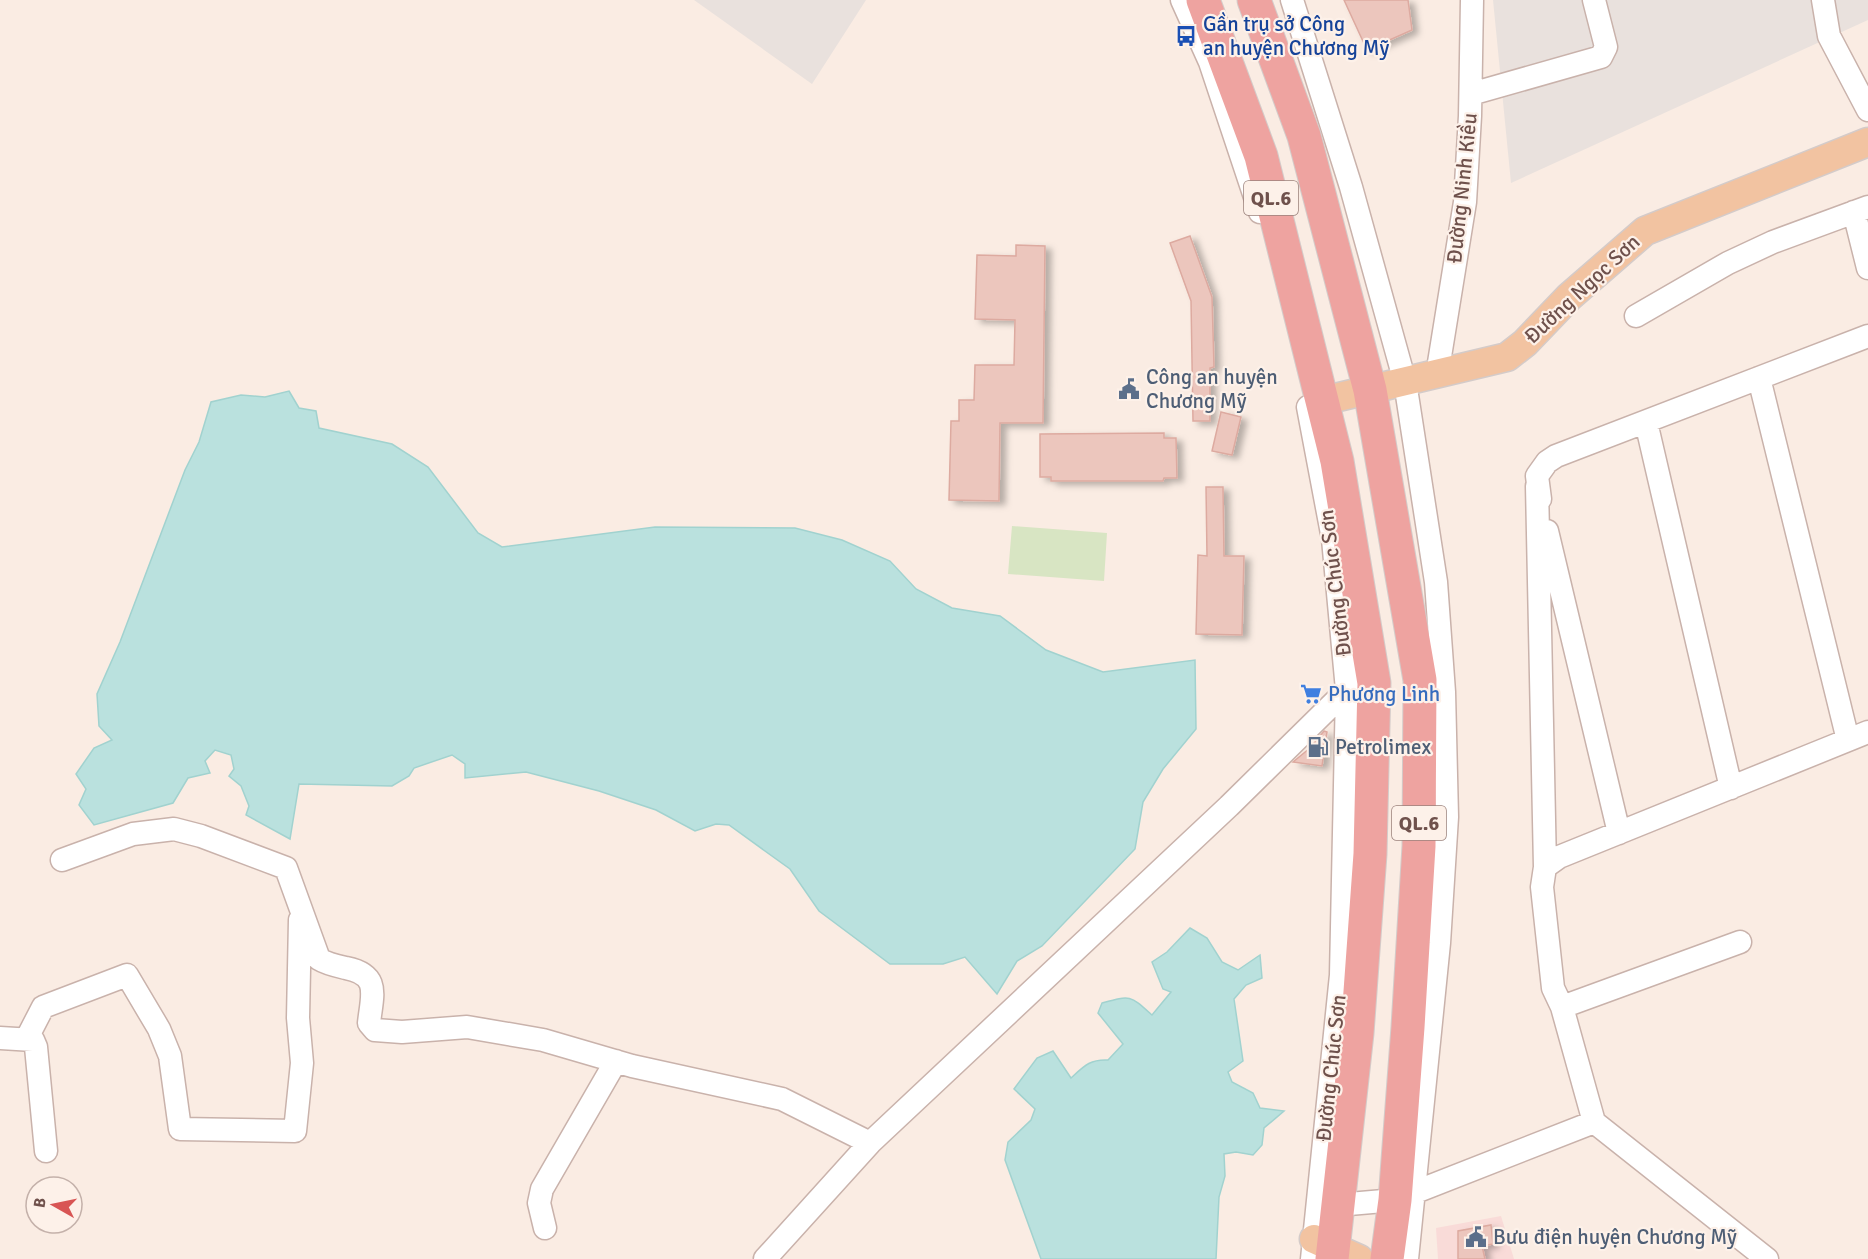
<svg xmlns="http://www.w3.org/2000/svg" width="1868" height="1259" viewBox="0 0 1868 1259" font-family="Signika,sans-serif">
<defs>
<filter id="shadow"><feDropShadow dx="6" dy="3.5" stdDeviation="3" flood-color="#0004"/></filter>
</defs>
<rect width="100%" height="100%" fill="#faece3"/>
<path fill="#f9dbd8" d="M 1501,1216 L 1514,1259 L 1438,1259 L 1436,1228 Z"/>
<path fill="#e9e1dd" d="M 694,0 L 866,0 L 812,84 Z
M 1493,0 L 1868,0 L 1868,20 L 1511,183 Z"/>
<path fill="#d8e5c3" d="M 1012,526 L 1107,533 L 1104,581 L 1008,574 Z"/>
<path fill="#bae1de" stroke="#a1d2cf" stroke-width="1.5" d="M 289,391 L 299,408 L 316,411 L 319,428 L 392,444 L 428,467 L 478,533 L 502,547 L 655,527 L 795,528 L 842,540 L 890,561 L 916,589 L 952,608 L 1000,616 L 1046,650 L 1103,672 L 1195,660 L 1196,729 L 1163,769 L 1143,802 L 1135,849 L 1042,946 L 1017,961 L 997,994 L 965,957 L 943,964 L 890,964 L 819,911 L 790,869 L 729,825 L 716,824 L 695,831 L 656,810 L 599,791 L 526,772 L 465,778 L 465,764 L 452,755 L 414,768 L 409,776 L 392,786 L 299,784 L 290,839 L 246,815 L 249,806 L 241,786 L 229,776 L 234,769 L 231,755 L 215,750 L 205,761 L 210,773 L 188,778 L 173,803 L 94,825 L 79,805 L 86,789 L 76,774 L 94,748 L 112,740 L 99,726 L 97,694 L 120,642 L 185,470 L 199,442 L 211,402 L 241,395 L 265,397 Z
M 1190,928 L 1207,938 L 1222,962 L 1238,970 L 1260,955 L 1262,978 L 1246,985 L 1234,999 L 1243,1061 L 1228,1072 L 1232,1082 L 1253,1093 L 1260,1108 L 1284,1111 L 1264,1128 L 1262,1145 L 1253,1155 L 1236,1152 L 1224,1154 L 1225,1176 L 1219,1197 L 1216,1259 L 1041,1259 L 1005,1160 L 1008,1142 L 1031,1120 L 1035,1109 L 1014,1089 L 1037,1058 L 1053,1051 L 1071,1078 C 1084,1066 1090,1059 1108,1060 L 1123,1044 L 1098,1013 L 1102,1003 C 1131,995 1130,995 1152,1015 L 1171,992 L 1163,989 L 1152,962 L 1167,952 Z"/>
<path fill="#ecc6bd" stroke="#ddaaa0" stroke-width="1.5" filter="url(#shadow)" d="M 1344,0 L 1408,0 L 1412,30 L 1367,50 Z
M 1190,236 L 1212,297 L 1214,367 L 1210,368 L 1210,421 L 1193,421 L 1191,301 L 1170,243 Z
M 1016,245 L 1045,246 L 1043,423 L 1000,423 L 999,501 L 949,500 L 951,421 L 959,421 L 959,400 L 974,400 L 975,365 L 1014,365 L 1015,320 L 975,319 L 977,255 L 1016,256 Z
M 1221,412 L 1241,417 L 1232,455 L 1212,451 Z
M 1164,433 L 1164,438 L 1176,438 L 1177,478 L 1164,478 L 1163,481 L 1051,481 L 1051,477 L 1040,477 L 1040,434 Z
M 1206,487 L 1223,487 L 1224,556 L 1244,556 L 1242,635 L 1196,634 L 1198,555 L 1207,556 Z
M 1324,731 L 1327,732 L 1322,766 L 1293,762 L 1310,748 Z
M 1491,1225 L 1493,1244 L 1482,1246 L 1485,1259 L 1458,1259 L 1458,1231 Z"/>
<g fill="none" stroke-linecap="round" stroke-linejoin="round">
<defs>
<path id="minor" d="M 1182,0 L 1210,62 L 1260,212
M 1292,0 L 1351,187 L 1405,382 L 1436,582 L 1444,692 L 1447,817 L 1439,943 L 1407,1259
M 1823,0 L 1829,36 L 1868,110
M 1471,94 L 1601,57 L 1606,47 L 1594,0
M 1854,212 L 1868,268
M 1636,316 L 1728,263 L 1773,242 L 1868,207
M 1437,375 L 1465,202 L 1470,116 L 1472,0
M 1759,378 L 1848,740
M 1308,407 L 1333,539 L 1347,690 L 1341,975 L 1312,1259
M 1646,422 L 1731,788
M 1537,486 L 1545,867 L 1542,887 L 1553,988 L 1562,1007 L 1594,1122 L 1767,1259
M 1540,499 L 1537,476 L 1547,462 L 1556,456 L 1868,336
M 1547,531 L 1619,833
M 62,860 L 133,834 L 174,829 L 201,836 L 286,868 L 319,959 C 327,964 337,966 346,968 C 381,975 372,995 369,1023 L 375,1030 L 402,1032 L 467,1027 L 543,1040 L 632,1066 L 782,1099 L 870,1143
M 1545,867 L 1559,857 L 1868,732
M 1562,1007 L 1740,942
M 0,1038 L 33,1040 L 36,1047 L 46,1151
M 27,1038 L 43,1007 L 127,975 L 159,1029 L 170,1056 L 180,1129 L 295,1131 L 302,1063 L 298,1018 L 300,920
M 1326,1206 L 1395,1200 L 1594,1122
M 545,1228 L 539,1203 L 542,1189 L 616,1061
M 765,1259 L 870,1143 L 1229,806 L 1354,683"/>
<path id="major" d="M 1322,401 L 1507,357 L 1525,343 L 1569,297 L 1645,231 L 1868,142
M 1314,1239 L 1359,1259"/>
<path id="highway" d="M 1203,0 L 1261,156 L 1337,461 L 1374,683 L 1370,854 L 1357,1033 L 1332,1259
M 1254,0 L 1304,136 L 1370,390 L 1420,680 L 1419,846 L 1408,1027 L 1395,1200 L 1387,1259"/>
</defs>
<use href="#minor" stroke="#c9b2ab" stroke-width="25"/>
<use href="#major" stroke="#d4cbc9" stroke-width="31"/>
<use href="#highway" stroke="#d4cbc9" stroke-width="35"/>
<use href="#minor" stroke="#fff" stroke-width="22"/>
<use href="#major" stroke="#f2c3a1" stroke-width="28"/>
<use href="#highway" stroke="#eea3a0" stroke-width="33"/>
</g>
<defs>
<symbol id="bus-bare" viewBox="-9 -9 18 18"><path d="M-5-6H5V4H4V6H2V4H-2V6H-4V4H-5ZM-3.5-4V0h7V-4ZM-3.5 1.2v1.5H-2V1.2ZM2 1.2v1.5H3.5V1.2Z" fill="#1a4fb4" stroke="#fdf1e9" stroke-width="2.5" paint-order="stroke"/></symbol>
<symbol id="civic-bare" viewBox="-9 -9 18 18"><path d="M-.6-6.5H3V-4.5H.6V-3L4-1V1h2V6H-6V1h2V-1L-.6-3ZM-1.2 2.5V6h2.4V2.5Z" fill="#5c6f8a" stroke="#fdf1e9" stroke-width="2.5" paint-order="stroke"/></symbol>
<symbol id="supermarket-bare" viewBox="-9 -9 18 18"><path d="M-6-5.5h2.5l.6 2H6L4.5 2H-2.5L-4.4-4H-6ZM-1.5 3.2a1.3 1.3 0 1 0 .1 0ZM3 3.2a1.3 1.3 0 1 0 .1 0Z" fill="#3f7fe0" stroke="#fdf1e9" stroke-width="2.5" paint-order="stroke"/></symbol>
<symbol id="fuel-bare" viewBox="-9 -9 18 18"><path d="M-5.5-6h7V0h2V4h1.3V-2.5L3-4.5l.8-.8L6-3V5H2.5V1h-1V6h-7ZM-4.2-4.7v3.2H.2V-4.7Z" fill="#5c6f8a" stroke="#fdf1e9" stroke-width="2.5" paint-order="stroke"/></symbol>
</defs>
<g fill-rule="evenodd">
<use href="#bus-bare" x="1171" y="21" width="30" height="30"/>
<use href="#civic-bare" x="1114" y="374" width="30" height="30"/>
<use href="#supermarket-bare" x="1296" y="679" width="30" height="30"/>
<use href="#fuel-bare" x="1303" y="732" width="30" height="30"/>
<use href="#civic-bare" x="1461" y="1222" width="30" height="30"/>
</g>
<g text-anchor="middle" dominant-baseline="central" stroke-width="4.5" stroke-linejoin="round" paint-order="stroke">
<g fill="#fdf1e9" stroke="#9a817b" stroke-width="1.5">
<rect x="1244" y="181" width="54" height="34" rx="4.5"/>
<rect x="1392" y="806" width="54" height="34" rx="4.5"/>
</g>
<g font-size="20" font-weight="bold" fill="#6f514c">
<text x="1271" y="198">QL.6</text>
<text x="1419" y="823">QL.6</text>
</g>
<g font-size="21" fill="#164399" stroke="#fdf1e9" text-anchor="start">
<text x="1203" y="24">Gần trụ sở Công<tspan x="1203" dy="24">an huyện Chương Mỹ</tspan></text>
</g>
<g font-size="21" fill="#6f514c" stroke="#fdf1e9">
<text transform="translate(1462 188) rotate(-84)">Đường Ninh Kiều</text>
<text transform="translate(1582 289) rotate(-43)">Đường Ngọc Sơn</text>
<text transform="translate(1335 583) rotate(-97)">Đường Chúc Sơn</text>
<text transform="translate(1331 1068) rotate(-84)">Đường Chúc Sơn</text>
</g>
<g font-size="21" fill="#4e5e75" stroke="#fdf1e9" text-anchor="start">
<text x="1146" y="377">Công an huyện<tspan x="1146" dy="24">Chương Mỹ</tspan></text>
<text x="1335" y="747">Petrolimex</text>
<text x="1493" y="1237">Bưu điện huyện Chương Mỹ</text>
</g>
<g font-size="21" fill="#366cbe" stroke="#fdf1e9" text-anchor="start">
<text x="1328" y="694">Phương Linh</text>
</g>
</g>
<g transform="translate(54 1205) rotate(279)"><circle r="28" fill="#fdf1e9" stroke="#c4b1aa" stroke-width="1.5"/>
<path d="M0-4.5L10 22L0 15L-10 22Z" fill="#d85554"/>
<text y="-9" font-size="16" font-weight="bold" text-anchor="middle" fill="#6f514c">B</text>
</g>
</svg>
